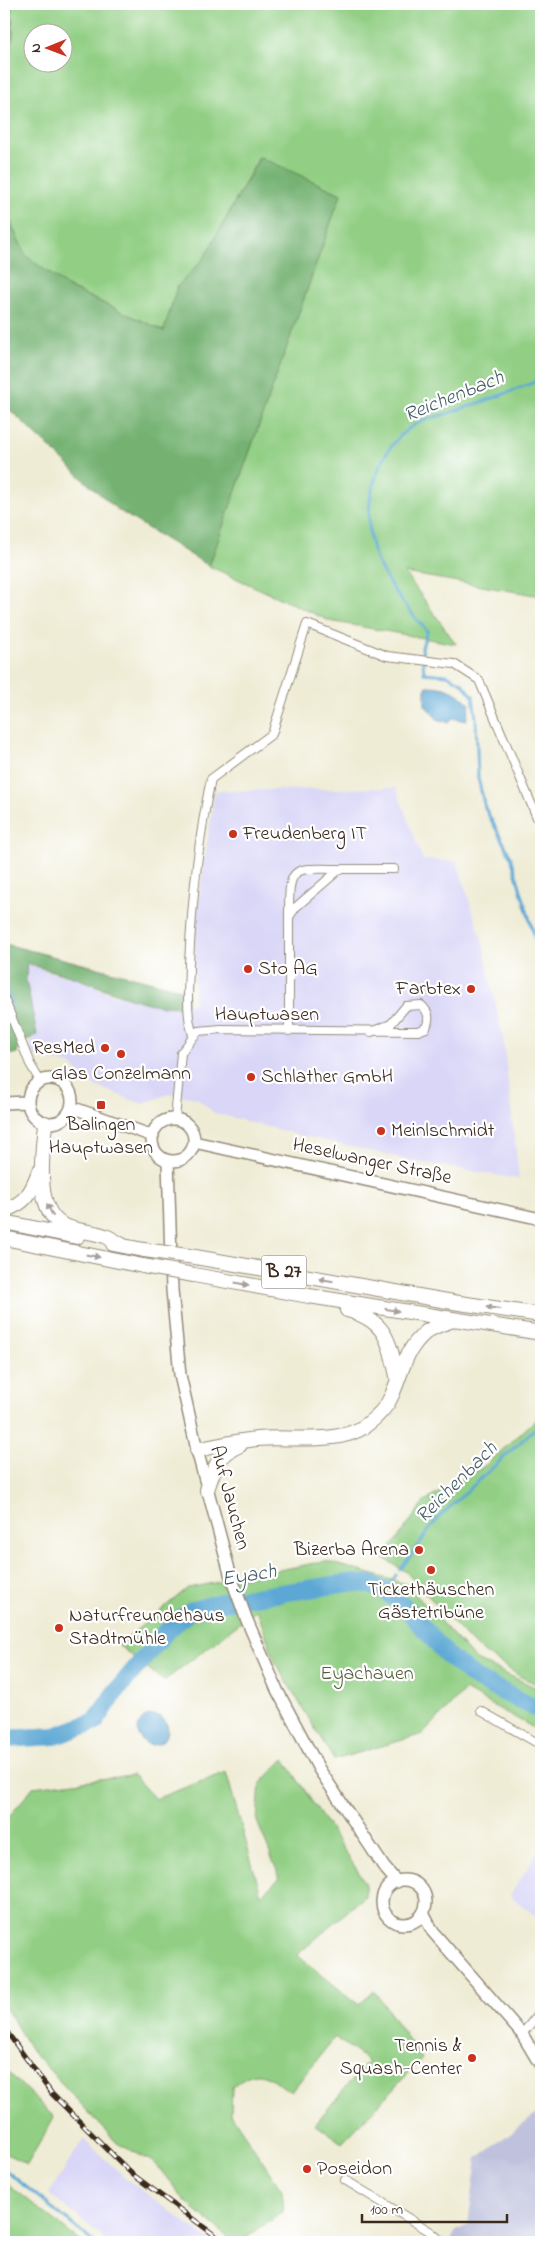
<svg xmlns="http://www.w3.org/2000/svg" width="545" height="2246" viewBox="0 0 545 2246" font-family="'Indie Flower',sans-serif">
<rect width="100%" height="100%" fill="#fff"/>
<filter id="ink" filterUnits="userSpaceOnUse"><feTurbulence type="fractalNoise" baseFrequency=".02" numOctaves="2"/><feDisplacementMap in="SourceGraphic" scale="10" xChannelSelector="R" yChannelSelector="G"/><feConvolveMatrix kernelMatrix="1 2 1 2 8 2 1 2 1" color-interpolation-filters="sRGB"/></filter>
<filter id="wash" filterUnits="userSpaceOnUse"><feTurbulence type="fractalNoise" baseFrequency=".0096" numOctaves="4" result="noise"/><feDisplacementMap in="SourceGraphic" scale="20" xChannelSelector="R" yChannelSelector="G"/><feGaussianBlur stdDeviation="1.12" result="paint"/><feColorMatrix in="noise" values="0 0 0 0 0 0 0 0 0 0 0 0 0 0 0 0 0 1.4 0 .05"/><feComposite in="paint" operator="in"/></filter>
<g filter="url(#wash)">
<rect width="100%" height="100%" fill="#efecd5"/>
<path fill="#d9d6f7" d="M 396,788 L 423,860 L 457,861 L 483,944 L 503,1038 L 519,1179 L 413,1161 L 295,1134 L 214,1113 L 197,1098 L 168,1094 L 143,1104 L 93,1085 L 71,1065 L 32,1056 L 31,1041 L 37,1035 L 26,980 L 27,963 L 49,972 L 78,979 L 115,995 L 136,1000 L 180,1007 L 187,1004 L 194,1004 L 195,923 L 215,791 Z
M 541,1847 L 541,1920 L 510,1896 Z
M 83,2139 L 128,2180 L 212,2242 L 104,2242 L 101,2235 L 49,2194 Z"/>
<path fill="#c0c2dd" d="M 541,2110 L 541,2242 L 450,2242 L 456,2231 L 468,2225 L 477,2158 Z"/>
<path fill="#92cf84" stroke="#667c51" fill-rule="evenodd" d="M 12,4 L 541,4 L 541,596 L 405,573 L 456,644 L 330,621 L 209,566 L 341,194 L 259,157 L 204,259 L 177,287 L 164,331 L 70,288 L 26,256 L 4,208 L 4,94 L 13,34 ZM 32,32 L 62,32 L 62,62 L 32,62 Z
M 541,1415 L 541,1686 L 521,1677 L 476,1647 L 405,1571 L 383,1558 L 425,1501 L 486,1465 Z
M 325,1561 L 406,1584 L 476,1660 L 541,1690 L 541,1732 L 465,1690 L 423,1734 L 334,1760 L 276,1664 L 257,1610 L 164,1681 L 118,1645 L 188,1588 Z
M 284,1759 L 365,1882 L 365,1896 L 297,1955 L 359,2005 L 374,1990 L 422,2059 L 342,2143 L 315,2124 L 368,2061 L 335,2037 L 291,2092 C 266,2075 258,2064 232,2087 L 231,2114 L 282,2191 L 284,2211 L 240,2242 L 234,2242 L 186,2202 L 155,2163 L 117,2143 L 31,2050 L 4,2005 L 4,1828 L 6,1821 L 33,1787 L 133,1775 L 155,1799 L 226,1772 L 261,1895 L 280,1878 L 257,1821 L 260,1784 Z
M 4,2068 L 54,2117 L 27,2165 L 4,2152 Z
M 4,2181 L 80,2241 L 80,2242 L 4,2242 Z"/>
<path fill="#75b272" stroke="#586e48" d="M 4,4 L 11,4 L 13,34 L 4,94 Z
M 260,157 L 341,194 L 209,566 L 118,510 L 85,481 L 6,406 L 4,407 L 4,208 L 26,256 L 70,288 L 164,331 L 177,287 L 204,258 Z
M 4,940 L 5,944 L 184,990 L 187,995 L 187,1004 C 164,1015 103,988 79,979 C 62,973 44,970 27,963 L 26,980 L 37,1035 L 26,1041 L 21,1034 L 15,1037 L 18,1046 L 17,1053 L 4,1056 Z"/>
<path fill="#5ba7d4" stroke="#4b6879" d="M 427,686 C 445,686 457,691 470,704 L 466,721 L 452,718 L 449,723 L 437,719 L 425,705 L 425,690 Z
M138 1730a15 15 0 1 1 30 0a15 15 0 1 1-30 0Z"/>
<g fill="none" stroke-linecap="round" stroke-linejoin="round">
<path stroke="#5ba7d4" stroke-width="3" d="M 541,379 C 513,392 482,402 452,412 C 441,416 427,418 416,424 C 373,448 359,515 376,559 C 386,582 410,612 427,631 L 422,647 L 424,673 L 447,675 L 462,683 L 473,696 L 476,718 L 478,778 L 485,808 L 511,857 L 541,958
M 4,988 L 13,1005
M 400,1570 L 438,1518 L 541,1423
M 385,1591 L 396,1575
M 4,2169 L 94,2242"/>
<path stroke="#5ba7d4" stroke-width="18" d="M 4,1739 L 55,1736 L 96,1721 L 113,1695 L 166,1632 L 190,1611 L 221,1602 L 348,1583 L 370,1584 L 385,1591 L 402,1604 L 449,1657 L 475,1678 L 541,1711"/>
</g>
</g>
<g filter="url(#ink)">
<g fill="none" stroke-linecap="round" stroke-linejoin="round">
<defs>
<path id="street" d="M 340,869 L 394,869
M 4,998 L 30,1064 L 40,1081
M 289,1031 L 289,917 L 296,907 L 340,869 C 290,868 289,866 289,917
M 193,1035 C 185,1012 189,987 189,963 C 192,900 198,840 211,779 L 272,734 L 307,624 L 387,656 L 454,664 L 479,680 L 541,827
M 175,1120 L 181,1053 L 198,1031 L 221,1029 L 418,1031 L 426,1028 C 430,1018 429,1012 421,1005 L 406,1006 L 391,1024 L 371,1032
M 481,1711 L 541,1745
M 522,2034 L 541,2011
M 345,2180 L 431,2232 L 442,2242"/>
<path id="secondary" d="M28 1101a22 22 0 1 1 44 0a22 22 0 1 1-44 0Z
M 4,1103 L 27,1102
M 71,1107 L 153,1136
M152 1140a21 21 0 1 1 42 0a21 21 0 1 1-42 0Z
M 194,1142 L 541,1219
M 168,1161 L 172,1290 L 180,1375 L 197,1450 L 231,1577 L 246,1618 L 277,1690 L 319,1769 L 384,1867 L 397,1882
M382 1902a22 22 0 1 1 44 0a22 22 0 1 1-44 0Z
M 423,1913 L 433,1932 L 522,2034 L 541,2066"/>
<path id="highway" d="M 45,1123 C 43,1151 33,1210 63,1225 C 76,1232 92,1231 105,1236 C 111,1238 116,1242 122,1245
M 4,1210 C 25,1204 32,1192 39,1172
M 4,1222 L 77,1237
M 4,1238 L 143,1266
M 113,1244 L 144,1250
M 195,1257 L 453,1302 L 541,1315
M 194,1275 L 309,1296 L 541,1333
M 347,1310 C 386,1320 389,1341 397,1376
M 197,1450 C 216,1446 237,1441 257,1439 C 288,1436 339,1445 365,1426 C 376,1418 387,1407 392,1395 C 403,1370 404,1351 426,1332 C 433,1326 445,1323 453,1320
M 207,1490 C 214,1468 217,1455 240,1445"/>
</defs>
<use href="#street" stroke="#958b7a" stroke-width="10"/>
<use href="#secondary" stroke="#958b7a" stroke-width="14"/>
<use href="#highway" stroke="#958b7a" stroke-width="16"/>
<use href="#street" stroke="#fff" stroke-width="8"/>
<use href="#secondary" stroke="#fff" stroke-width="11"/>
<use href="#highway" stroke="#fff" stroke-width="14"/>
<defs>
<path id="rail" d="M 4,2028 L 52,2094 L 132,2174 L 224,2242"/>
</defs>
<use href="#rail" stroke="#3b2a1e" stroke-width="5"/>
<use href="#rail" stroke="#fff" stroke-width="3" stroke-dasharray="9" stroke-linecap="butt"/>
<defs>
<path id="highway-bridge" d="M 144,1250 L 195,1257
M 143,1266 L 194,1275"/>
</defs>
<use href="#highway-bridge" stroke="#958b7a" stroke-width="16" stroke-linecap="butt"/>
<use href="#highway-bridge" stroke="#fff" stroke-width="14"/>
</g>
<defs><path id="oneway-solid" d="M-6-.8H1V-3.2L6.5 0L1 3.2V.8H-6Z" transform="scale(1.25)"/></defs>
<g fill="#a79f9a">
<use href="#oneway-solid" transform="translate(50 1210) rotate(-116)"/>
<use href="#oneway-solid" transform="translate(93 1256) rotate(11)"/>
<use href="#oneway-solid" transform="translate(326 1280) rotate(-170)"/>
<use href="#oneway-solid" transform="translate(242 1284) rotate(11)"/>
<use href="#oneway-solid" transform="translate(493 1308) rotate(-172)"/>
<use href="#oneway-solid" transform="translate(392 1310) rotate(9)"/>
</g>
</g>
<g fill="#c8321e" stroke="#fff" stroke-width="2">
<circle cx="233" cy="834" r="5"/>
<circle cx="248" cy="969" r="5"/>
<circle cx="471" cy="989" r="5"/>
<circle cx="105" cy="1048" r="5"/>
<circle cx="121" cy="1054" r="5"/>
<circle cx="251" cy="1077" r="5"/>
<rect x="96" y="1100" width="10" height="10" rx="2.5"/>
<circle cx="381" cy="1131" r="5"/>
<circle cx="419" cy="1550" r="5"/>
<circle cx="431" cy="1570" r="5"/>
<circle cx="59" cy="1628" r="5"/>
<circle cx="472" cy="2058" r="5"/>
<circle cx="307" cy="2169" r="5"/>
</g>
<g text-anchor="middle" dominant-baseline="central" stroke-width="4.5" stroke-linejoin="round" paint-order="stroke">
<rect fill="#fff" stroke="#766a62" stroke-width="1" x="261.5" y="1255.5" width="45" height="33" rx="4"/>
<g font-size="19" font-weight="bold" fill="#3b2a1e">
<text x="284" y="1272">B 27</text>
</g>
<g font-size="20" fill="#3b2a1e" stroke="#fff" text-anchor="start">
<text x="243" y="834">Freudenberg IT</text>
<text x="258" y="969">Sto AG</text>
<text x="461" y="989" text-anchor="end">Farbtex</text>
<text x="95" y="1048" text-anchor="end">ResMed</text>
<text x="121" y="1074" text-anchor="middle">Glas Conzelmann</text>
<text x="261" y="1077">Schlather GmbH</text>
<text x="101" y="1125" text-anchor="middle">Balingen<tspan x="101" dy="23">Hauptwasen</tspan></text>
<text x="391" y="1131">Meinlschmidt</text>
<text x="409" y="1550" text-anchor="end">Bizerba Arena</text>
<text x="431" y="1590" text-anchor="middle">Tickethäuschen<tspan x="431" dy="23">Gästetribüne</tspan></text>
<text x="69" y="1616">Naturfreundehaus<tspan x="69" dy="23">Stadtmühle</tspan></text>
<text x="462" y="2046" text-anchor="end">Tennis &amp;<tspan x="462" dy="23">Squash-Center</tspan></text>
<text x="317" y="2169">Poseidon</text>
</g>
<g font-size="20" fill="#3b2a1e" stroke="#fff">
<text x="267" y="1015">Hauptwasen</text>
<text transform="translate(372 1162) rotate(12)">Heselwanger Straße</text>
<text transform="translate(229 1498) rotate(75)">Auf Jauchen</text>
</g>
<g font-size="20" fill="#555c3d" stroke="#fff">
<text x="367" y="1674">Eyachauen</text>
</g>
<g font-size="21" font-style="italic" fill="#485c67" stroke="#fff">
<text transform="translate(454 397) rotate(-22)">Reichenbach</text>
<text transform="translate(457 1483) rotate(-45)">Reichenbach</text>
<text transform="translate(249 1576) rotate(-9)">Eyach</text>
</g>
</g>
<rect width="545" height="2246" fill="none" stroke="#fff" stroke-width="20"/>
<g transform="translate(48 48) rotate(269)"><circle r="24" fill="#ffffff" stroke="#b1aaa5"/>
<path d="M0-4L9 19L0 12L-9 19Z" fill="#c8321e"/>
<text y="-8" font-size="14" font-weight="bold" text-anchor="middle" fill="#3b2a1e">N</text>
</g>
<path d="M362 2214v8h145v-8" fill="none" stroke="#3b2a1e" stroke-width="2.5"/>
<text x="370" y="2214" font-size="15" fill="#3b2a1e" stroke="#ffffff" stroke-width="4" paint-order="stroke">100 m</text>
</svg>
